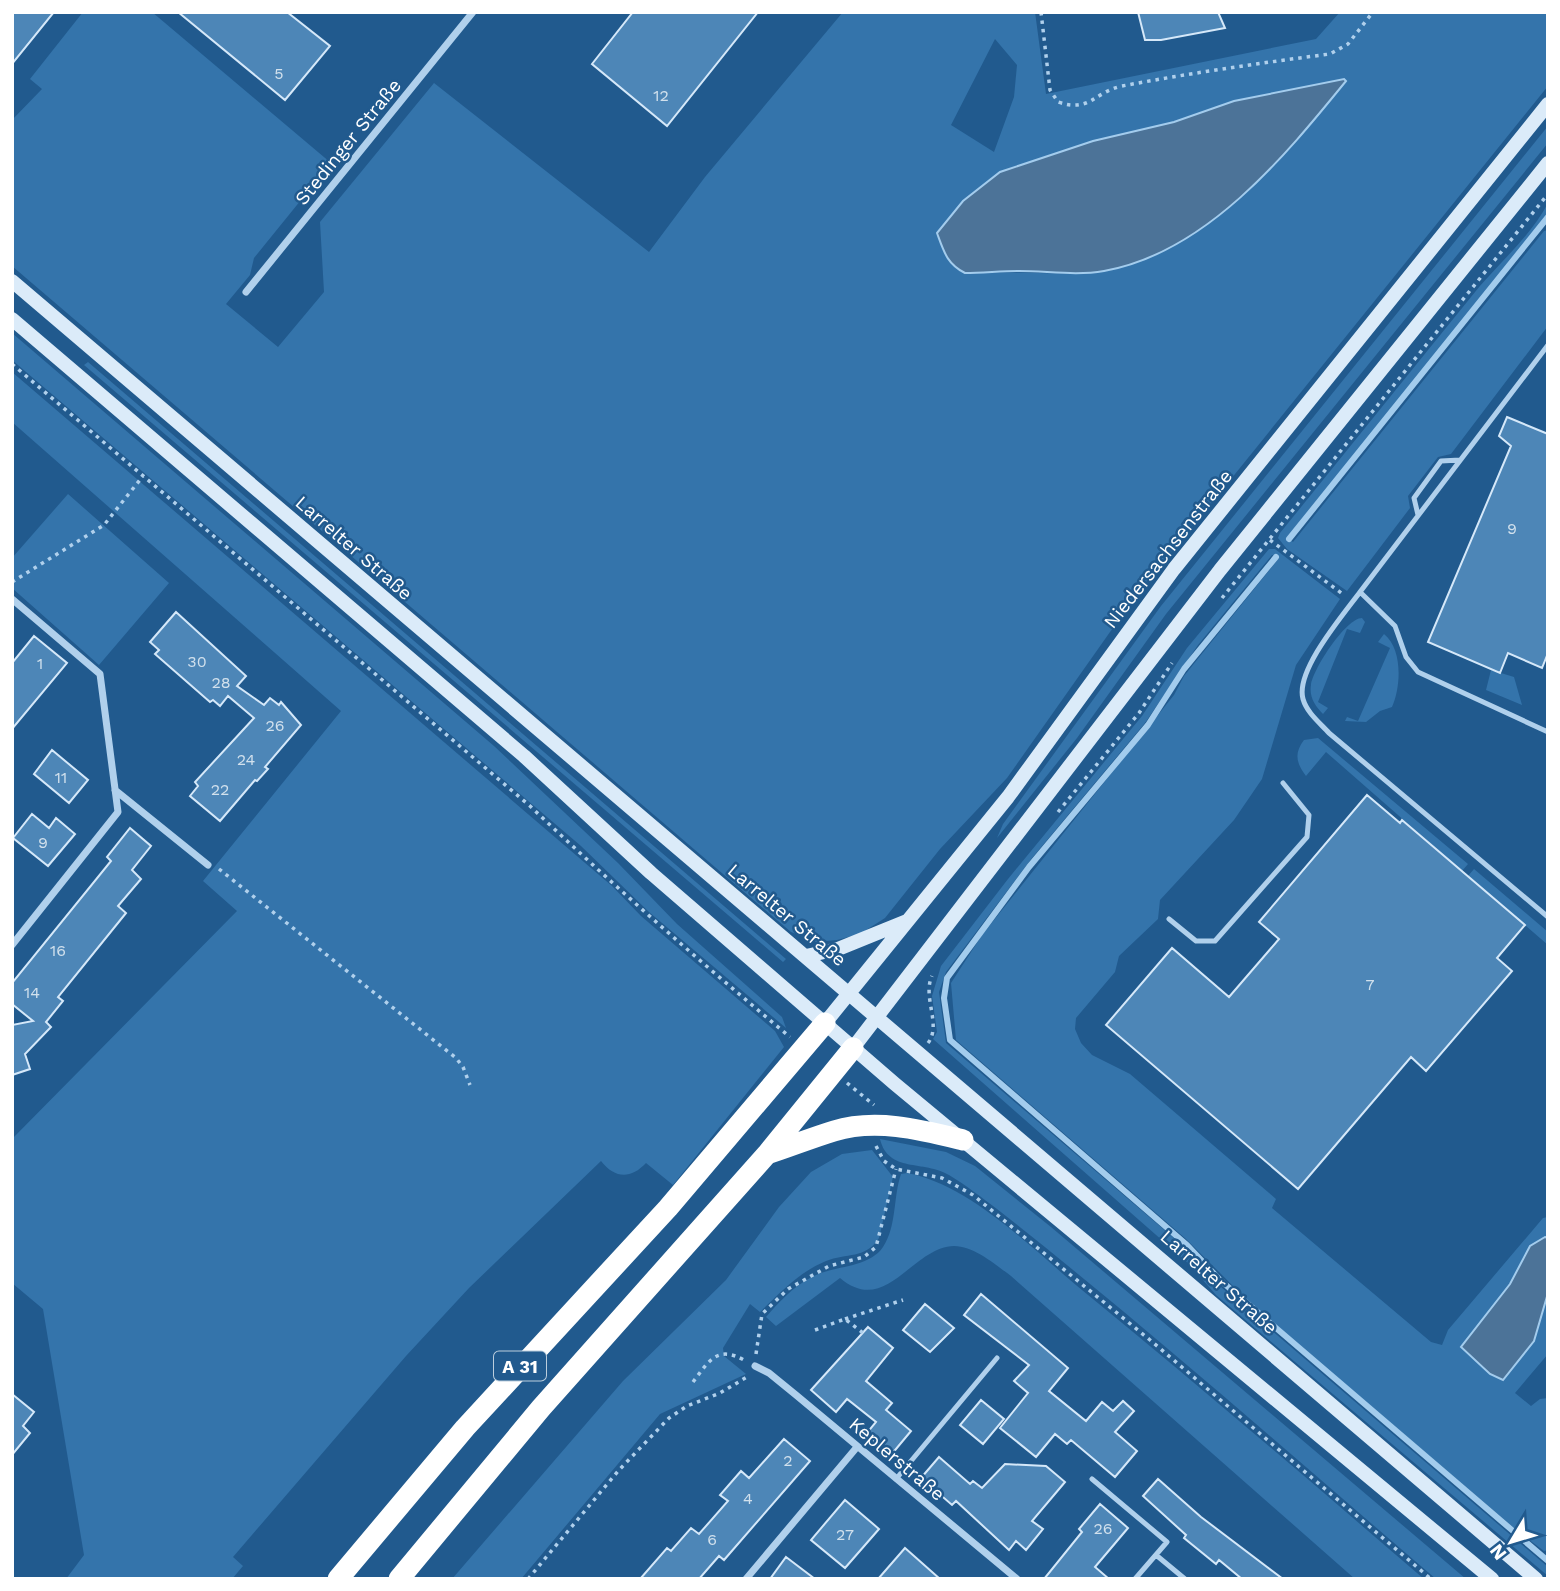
<svg xmlns="http://www.w3.org/2000/svg" width="1560" height="1591" viewBox="0 0 1560 1591" font-family="'Work Sans',sans-serif">
<rect width="100%" height="100%" fill="#215a8e"/>
<path fill="#3474ab" fill-rule="evenodd" d="M 83,12 L 152,12 L 331,163 L 254,258 L 250,275 L 226,304 L 278,347 L 324,292 L 320,222 L 434,83 L 649,252 L 705,177 L 843,12 L 1035,12 L 1046,94 L 1316,39 L 1340,12 L 1548,12 L 1548,86 L 1164,562 L 1110,632 L 1007,778 L 940,849 L 885,918 L 860,934 L 837,940 L 816,942 L 791,932 L 12,266 L 12,120 L 42,89 L 30,79 ZM 995,39 L 1017,65 L 1014,97 L 994,152 L 951,125 ZM 1343,79 L 1346,81 C 1287,154 1203,255 1104,271 C 1070,276 1019,271 982,273 L 963,201 L 1000,172 L 1093,141 L 1174,122 L 1234,101 Z
M 1548,126 L 1548,143 L 1166,614 L 1077,738 L 997,838 L 1003,824 L 1161,606 Z
M 1548,203 L 1548,216 L 1287,537 L 1293,542 L 1544,231 L 1548,230 L 1548,326 L 1451,454 L 1438,457 L 1408,496 L 1410,508 L 1347,591 L 1287,549 L 1278,538 L 1280,533 C 1344,454 1407,376 1471,297 C 1495,266 1530,238 1548,203 Z
M 12,333 L 494,746 L 618,863 L 677,924 L 782,1017 L 786,1028 L 649,912 L 581,846 L 12,360 Z
M 88,362 L 786,959 L 783,962 L 84,365 Z
M 12,372 L 612,886 L 641,916 L 775,1031 L 784,1047 L 673,1185 L 646,1163 C 631,1179 615,1179 601,1161 L 469,1288 L 406,1356 L 233,1557 L 243,1566 L 232,1579 L 66,1579 L 84,1555 L 43,1309 L 12,1283 L 12,1139 L 237,911 L 203,881 L 341,711 L 12,422 Z
M 68,494 L 169,583 L 99,665 L 12,588 L 12,558 Z
M 1269,549 L 1275,549 L 1340,599 L 1296,665 L 1262,779 L 1234,820 L 1160,900 L 1158,919 L 1119,956 L 1115,972 L 1076,1018 L 1075,1029 L 1081,1043 L 1092,1055 L 1130,1074 L 1276,1199 L 1272,1208 L 1431,1342 L 1442,1345 L 1448,1330 L 1543,1218 L 1548,1217 L 1548,1238 L 1530,1246 L 1510,1284 L 1461,1347 L 1534,1341 L 1548,1293 L 1548,1354 L 1515,1393 L 1531,1406 L 1540,1399 L 1548,1398 L 1548,1550 L 1544,1551 L 1520,1533 L 1251,1304 L 1186,1239 L 956,1040 L 951,983 L 982,935 L 1174,695 L 1184,676 L 1279,558 L 1272,555 L 1198,645 L 1145,723 L 1032,858 L 946,972 L 939,992 L 946,1043 L 1182,1245 L 1221,1287 L 1548,1567 L 1548,1576 L 1216,1295 L 1188,1263 L 933,1039 L 937,1032 L 932,996 L 941,966 L 1008,879 L 1142,716 L 1187,648 Z
M 1362,618 L 1365,622 L 1360,633 L 1347,629 L 1318,702 L 1328,708 L 1323,714 C 1315,706 1309,697 1311,685 C 1313,669 1346,618 1362,618 Z
M 1384,634 C 1403,649 1401,687 1392,707 L 1380,711 L 1366,722 L 1345,721 L 1347,717 L 1358,721 L 1390,648 L 1378,642 Z
M 1491,670 L 1514,677 L 1522,705 L 1486,690 Z
M 1318,738 L 1468,864 L 1462,871 L 1326,752 L 1306,776 C 1296,763 1294,753 1304,740 Z
M 1474,869 L 1548,932 L 1548,945 L 1468,876 Z
M 880,1139 L 946,1152 L 975,1166 L 1051,1227 L 1466,1579 L 1436,1579 C 1291,1455 1147,1327 997,1209 C 982,1198 966,1185 949,1175 C 924,1160 888,1173 880,1139 Z
M 872,1150 L 893,1177 L 879,1238 C 866,1259 846,1253 826,1261 C 799,1272 780,1293 760,1312 L 750,1304 L 723,1348 L 724,1356 L 746,1374 L 660,1414 L 521,1579 L 452,1579 L 623,1381 L 726,1280 L 779,1207 L 811,1172 L 842,1154 Z
M 907,1173 C 971,1185 1032,1249 1082,1290 C 1197,1384 1310,1481 1424,1579 L 1355,1579 L 1011,1276 C 996,1265 974,1246 954,1246 C 912,1247 886,1317 840,1278 L 776,1326 L 766,1317 C 778,1303 793,1287 810,1278 C 832,1265 868,1269 883,1247 C 897,1226 893,1197 901,1174 Z"/>
<path fill="#4c7398" stroke="#a3cced" stroke-width="2" d="M 1344,79 L 1346,81 C 1285,156 1206,253 1104,271 C 1076,276 1047,271 1019,271 C 1001,271 983,273 965,273 C 947,264 944,252 937,233 L 963,201 L 1000,172 L 1093,141 L 1174,122 L 1234,101 Z
M 1545,1237 L 1548,1238 L 1548,1293 L 1534,1341 L 1503,1380 L 1490,1374 L 1461,1347 L 1510,1284 L 1530,1246 Z"/>
<g fill="none" stroke-linecap="round" stroke-linejoin="round">
<path stroke="#a3cced" stroke-width="6" d="M 1289,539 L 1548,217
M 1276,557 L 1184,669 L 1148,725 L 1029,867 L 947,978 L 944,998 L 950,1040 L 1187,1245 L 1220,1280 L 1548,1561"/>
</g>
<path fill="#4d86b7" stroke="#d5e8f9" stroke-width="2" d="M 12,12 L 54,12 L 12,64 Z
M 178,12 L 287,12 L 330,46 L 285,100 Z
M 633,12 L 758,12 L 667,126 L 592,64 Z
M 1138,12 L 1218,12 L 1225,28 L 1161,40 L 1145,40 Z
M 1507,417 L 1548,434 L 1548,653 L 1542,668 L 1508,653 L 1500,673 L 1428,642 L 1511,446 L 1499,436 Z
M 176,612 L 246,676 L 237,686 L 264,705 L 270,698 L 279,705 L 281,702 L 301,725 L 265,767 L 268,769 L 257,781 L 255,780 L 220,821 L 190,796 L 198,786 L 195,782 L 254,718 L 228,696 L 220,706 L 213,700 L 210,702 L 155,654 L 159,650 L 150,642 Z
M 34,636 L 67,663 L 12,729 L 12,663 Z
M 52,750 L 88,780 L 69,803 L 34,774 Z
M 1367,795 L 1400,823 L 1402,820 L 1525,925 L 1497,958 L 1512,971 L 1426,1071 L 1411,1057 L 1298,1189 L 1106,1025 L 1172,948 L 1229,997 L 1279,939 L 1259,922 Z
M 32,814 L 49,828 L 56,818 L 75,834 L 48,866 L 13,838 Z
M 130,828 L 151,846 L 132,870 L 141,879 L 118,906 L 126,913 L 58,997 L 63,1001 L 46,1022 L 51,1027 L 25,1054 L 30,1069 L 12,1075 L 12,1025 L 33,1021 L 12,1004 L 12,983 L 111,861 L 107,857 Z
M 981,1294 L 1068,1368 L 1049,1391 L 1086,1421 L 1102,1402 L 1113,1411 L 1123,1401 L 1134,1411 L 1115,1432 L 1137,1451 L 1115,1477 L 1071,1440 L 1067,1444 L 1055,1434 L 1036,1457 L 1000,1428 L 1028,1393 L 1014,1381 L 1029,1365 L 964,1315 Z
M 925,1304 L 954,1328 L 930,1352 L 903,1330 Z
M 868,1327 L 893,1348 L 866,1381 L 892,1403 L 886,1410 L 911,1431 L 891,1455 L 866,1434 L 876,1422 L 847,1399 L 836,1412 L 811,1390 Z
M 12,1394 L 34,1412 L 23,1426 L 30,1433 L 12,1455 Z
M 981,1400 L 1004,1419 L 983,1444 L 960,1425 Z
M 784,1439 L 810,1461 L 724,1560 L 719,1556 L 699,1579 L 640,1579 L 667,1548 L 671,1551 L 691,1528 L 699,1534 L 728,1501 L 720,1495 L 741,1471 L 749,1478 Z
M 939,1457 L 970,1484 L 973,1481 L 982,1488 L 1005,1464 L 1046,1466 L 1065,1482 L 1032,1521 L 1043,1529 L 1026,1550 L 1016,1541 L 1009,1550 L 956,1501 L 952,1505 L 921,1478 Z
M 1158,1479 L 1201,1517 L 1283,1579 L 1242,1579 L 1219,1560 L 1216,1564 L 1184,1538 L 1186,1535 L 1143,1496 Z
M 845,1500 L 879,1529 L 845,1568 L 811,1540 Z
M 1100,1504 L 1128,1528 L 1095,1567 L 1109,1579 L 1044,1579 L 1082,1532 L 1079,1529 Z
M 905,1548 L 940,1579 L 878,1579 Z
M 786,1557 L 815,1579 L 770,1579 Z"/>
<g fill="none" stroke-linecap="round" stroke-linejoin="round">
<path stroke="#b0d0ec" stroke-width="3.5" stroke-dasharray="3.5 5" stroke-linecap="butt" d="M 1041,12 L 1050,90 L 1058,102 C 1090,113 1094,92 1122,86 C 1191,73 1260,63 1330,54 L 1348,44 L 1373,12
M 12,364 L 530,806 C 614,886 700,962 790,1037
M 1270,540 L 1344,595
M 12,582 L 104,525 L 143,476
M 1222,598 L 1548,194
M 1058,812 L 1139,713 L 1172,663
M 219,869 L 456,1058 L 463,1067 L 470,1085
M 928,1043 C 942,1025 922,997 932,976
M 847,1083 L 874,1105
M 876,1146 L 884,1161 L 896,1169 L 942,1178 L 973,1195 L 1150,1340 L 1431,1579
M 845,1319 L 903,1300
M 815,1330 L 845,1319 L 863,1333
M 756,1354 L 762,1314 L 788,1289 L 829,1266 L 864,1257 L 876,1247 L 896,1169
M 693,1382 C 709,1361 717,1345 744,1360
M 528,1579 L 619,1470 L 669,1418 L 687,1406 L 720,1393 L 747,1377"/>
<path stroke="#b0d0ec" stroke-width="5" d="M 1418,515 L 1414,498 L 1441,461 L 1460,460
M 1360,592 L 1548,345
M 1548,732 L 1418,672 L 1406,657 L 1395,626 L 1360,592 C 1343,615 1295,671 1303,699 C 1307,713 1320,723 1329,733 L 1548,917
M 1169,919 L 1196,941 L 1215,941 L 1307,837 L 1309,815 L 1283,783
M 896,1479 L 997,1358
M 1092,1479 L 1167,1542 L 1135,1579
M 1156,1555 L 1185,1579"/>
<path stroke="#b0d0ec" stroke-width="7" d="M 246,292 L 473,12
M 12,599 L 100,674 L 118,812 L 12,945
M 115,790 L 208,865
M 755,1366 L 769,1373 L 796,1395 L 1017,1579
M 746,1579 L 857,1447"/>
<path stroke="#dbebf9" stroke-width="14" d="M 12,281 L 1536,1579
M 12,319 L 524,756 L 651,873 L 895,1084 L 1492,1579
M 806,956 L 838,949 L 907,921
M 825,1023 L 1008,797 L 1174,569 L 1548,104
M 853,1048 L 1220,570 L 1548,163"/>
<path stroke="#fff" stroke-width="21" d="M 767,1154 C 789,1147 811,1138 834,1131 C 876,1118 922,1130 963,1140
M 338,1579 L 465,1428 L 668,1208 L 825,1023
M 399,1579 L 541,1408 L 767,1154 L 853,1048"/>
</g>
<g text-anchor="middle" dominant-baseline="central" stroke-width="5" stroke-linejoin="round" paint-order="stroke">
<g font-size="16" fill="#d2e1ed">
<text x="279" y="73">5</text>
<text x="661" y="95">12</text>
<text x="1512" y="528">9</text>
<text x="197" y="661">30</text>
<text x="40" y="663">1</text>
<text x="221" y="682">28</text>
<text x="275" y="725">26</text>
<text x="246" y="759">24</text>
<text x="61" y="777">11</text>
<text x="220" y="789">22</text>
<text x="43" y="842">9</text>
<text x="58" y="950">16</text>
<text x="1370" y="984">7</text>
<text x="32" y="992">14</text>
<text x="788" y="1460">2</text>
<text x="748" y="1498">4</text>
<text x="1103" y="1528">26</text>
<text x="845" y="1534">27</text>
<text x="712" y="1539">6</text>
</g>
<rect fill="#215a8e" stroke="#bccedd" stroke-width="2" x="494" y="1351.5" width="52" height="29" rx="5"/>
<g font-size="18" font-weight="bold" fill="#fff">
<text x="520" y="1366">A 31</text>
</g>
<g font-size="19" fill="#fff" stroke="#215a8e">
<text transform="translate(348 142) rotate(-51)">Stedinger Straße</text>
<text transform="translate(354 548) rotate(41)">Larrelter Straße</text>
<text transform="translate(1168 549) rotate(-52)">Niedersachsenstraße</text>
<text transform="translate(787 915) rotate(40)">Larrelter Straße</text>
<text transform="translate(1219 1282) rotate(41)">Larrelter Straße</text>
<text transform="translate(897 1459) rotate(40)">Keplerstraße</text>
</g>
</g>
<rect width="1560" height="1591" fill="none" stroke="#ffffff" stroke-width="28"/>
<g transform="translate(1511 1542) rotate(232)" stroke="#215a8e" stroke-width="5" paint-order="stroke">
<path d="M0-5L12 26L0 18L-12 26Z" fill="#ffffff"/>
<text y="-10" font-size="19" font-weight="bold" text-anchor="middle" fill="#ffffff">N</text>
</g>
</svg>
